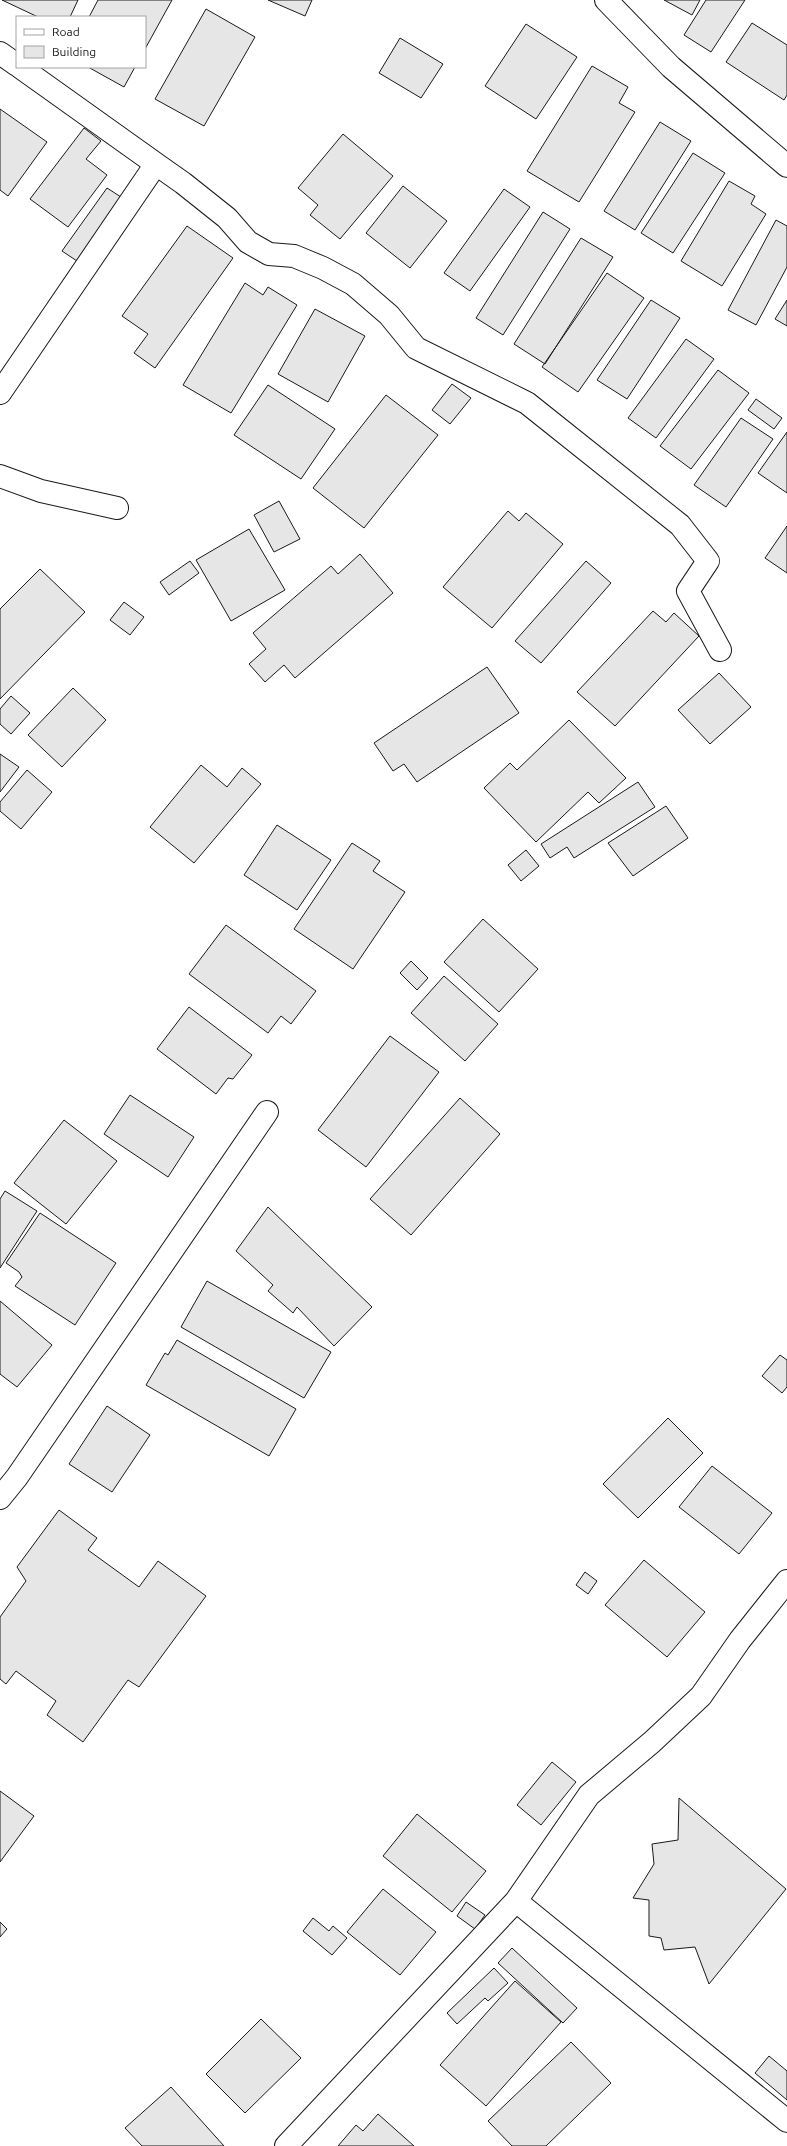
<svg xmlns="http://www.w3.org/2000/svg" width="787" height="2146" viewBox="0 0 787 2146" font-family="Ubuntu,sans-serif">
<rect width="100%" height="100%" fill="#fff"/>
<path fill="#e6e6e6" stroke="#1a1a1a" d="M 2,0 L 78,0 L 70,17 L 38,17 Z
M 98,0 L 172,0 L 145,49 L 145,17 L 89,17 Z
M 268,0 L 312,0 L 305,16 Z
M 664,0 L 700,0 L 692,15 Z
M 706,0 L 745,0 L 711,52 L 684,35 Z
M 206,9 L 255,37 L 204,126 L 155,99 Z
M 752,23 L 787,45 L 787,95 L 784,100 L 726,62 Z
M 526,24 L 577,57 L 536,119 L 485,86 Z
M 400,38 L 443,64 L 421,98 L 379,73 Z
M 592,66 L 628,87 L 619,103 L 635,112 L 579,202 L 527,171 Z
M 88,67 L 135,67 L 124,87 Z
M 0,109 L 47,142 L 8,196 L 0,190 Z
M 660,122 L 691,141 L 635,230 L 604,211 Z
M 84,128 L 101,141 L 86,159 L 107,175 L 68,227 L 30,199 Z
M 343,134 L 393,176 L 340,239 L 310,215 L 318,205 L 298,188 Z
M 693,153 L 725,173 L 673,253 L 641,233 Z
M 729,181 L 755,196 L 751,204 L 766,214 L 722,286 L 681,261 Z
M 403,186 L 447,221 L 410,268 L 366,233 Z
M 107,188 L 121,197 L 77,261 L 62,251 Z
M 504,189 L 530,207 L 470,291 L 444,273 Z
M 543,212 L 570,229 L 503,335 L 476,318 Z
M 776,220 L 787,226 L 787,267 L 756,325 L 728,310 Z
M 187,226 L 233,258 L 155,368 L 134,353 L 148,334 L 122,316 Z
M 581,238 L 613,257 L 545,364 L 514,344 Z
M 607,273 L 644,298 L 578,392 L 542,367 Z
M 245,283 L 263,295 L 268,287 L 297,305 L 231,413 L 183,385 Z
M 651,300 L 680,318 L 627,399 L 597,380 Z
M 787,300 L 787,326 L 775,319 Z
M 315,309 L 365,336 L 328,402 L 278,374 Z
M 686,339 L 714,359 L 656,438 L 628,418 Z
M 718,370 L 749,393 L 691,469 L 660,446 Z
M 452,384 L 471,398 L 450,424 L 432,410 Z
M 268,385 L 335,429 L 301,479 L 234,435 Z
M 386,395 L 438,435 L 364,528 L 313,488 Z
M 756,399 L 782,418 L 774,429 L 748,410 Z
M 741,418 L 773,439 L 726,507 L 694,485 Z
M 787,432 L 787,493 L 758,473 Z
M 279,501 L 300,539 L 274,552 L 254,515 Z
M 508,511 L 519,521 L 526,513 L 563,544 L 492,628 L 443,587 Z
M 787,526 L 787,573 L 765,558 Z
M 249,529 L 285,590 L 231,621 L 196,560 Z
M 360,554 L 393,593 L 295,678 L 284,665 L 265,682 L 249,664 L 266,649 L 253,633 L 331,566 L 338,574 Z
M 190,561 L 199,573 L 169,595 L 160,582 Z
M 586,561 L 611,583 L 541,663 L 515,641 Z
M 40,569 L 85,612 L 0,699 L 0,609 Z
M 124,602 L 144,617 L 130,635 L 110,620 Z
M 653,611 L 666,622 L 674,613 L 699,636 L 615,726 L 577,692 Z
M 487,667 L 519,713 L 417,782 L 404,764 L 393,771 L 374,743 Z
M 719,673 L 751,707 L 710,744 L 678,710 Z
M 73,688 L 106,720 L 62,767 L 28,735 Z
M 11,696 L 30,713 L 11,734 L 0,724 L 0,709 Z
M 569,720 L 626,778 L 599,803 L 588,792 L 536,842 L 484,788 L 510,763 L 517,770 Z
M 0,754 L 19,767 L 0,792 Z
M 201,765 L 227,787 L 242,768 L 261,784 L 194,863 L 150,827 Z
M 27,770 L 52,792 L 21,829 L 0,811 L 0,802 Z
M 638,782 L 655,807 L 574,858 L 567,847 L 550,858 L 541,844 Z
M 666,806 L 688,838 L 633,876 L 608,843 Z
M 277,825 L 331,860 L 297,910 L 244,875 Z
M 352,843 L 380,861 L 373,871 L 405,892 L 353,969 L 294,929 Z
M 526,850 L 539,866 L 521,881 L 508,865 Z
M 483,919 L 538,969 L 499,1012 L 444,962 Z
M 226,925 L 316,991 L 291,1024 L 281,1016 L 268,1033 L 189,974 Z
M 411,961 L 428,978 L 417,990 L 400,973 Z
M 444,976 L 498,1024 L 465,1061 L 411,1013 Z
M 189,1007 L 252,1055 L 233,1079 L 228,1078 L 216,1094 L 157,1049 Z
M 390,1036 L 439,1072 L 366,1167 L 318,1130 Z
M 130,1095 L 194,1137 L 168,1177 L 104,1134 Z
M 460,1098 L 500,1134 L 411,1235 L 370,1199 Z
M 64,1120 L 117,1161 L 66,1224 L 14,1183 Z
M 5,1191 L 37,1211 L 0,1268 L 0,1199 Z
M 268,1207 L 372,1307 L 334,1346 L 297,1307 L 293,1313 L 268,1291 L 273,1285 L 236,1251 Z
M 40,1213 L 116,1263 L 75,1325 L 15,1286 L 22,1277 L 19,1272 L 6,1263 Z
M 207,1281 L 331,1352 L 304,1398 L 181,1327 Z
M 0,1301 L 52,1345 L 17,1387 L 0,1374 Z
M 177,1340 L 296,1409 L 269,1456 L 146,1385 L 165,1353 L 168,1355 Z
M 780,1355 L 787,1360 L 787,1387 L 782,1393 L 762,1376 Z
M 107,1406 L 150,1435 L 112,1492 L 69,1464 Z
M 668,1418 L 703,1453 L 638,1518 L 603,1484 Z
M 712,1466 L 772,1513 L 739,1554 L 679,1507 Z
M 59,1510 L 97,1538 L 88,1550 L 139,1587 L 158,1561 L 206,1596 L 139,1687 L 128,1680 L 83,1742 L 47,1715 L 56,1701 L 16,1671 L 6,1684 L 0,1679 L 0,1617 L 26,1581 L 17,1567 Z
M 644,1560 L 705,1612 L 667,1657 L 605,1605 Z
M 585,1572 L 597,1581 L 588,1594 L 576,1585 Z
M 552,1762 L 576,1782 L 541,1825 L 517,1805 Z
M 0,1791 L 34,1816 L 0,1862 Z
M 679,1798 L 786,1889 L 709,1984 L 695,1947 L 664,1950 L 661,1938 L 649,1936 L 649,1900 L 633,1898 L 654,1864 L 652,1844 L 678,1840 Z
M 417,1814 L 486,1871 L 452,1912 L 383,1856 Z
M 383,1889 L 436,1932 L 400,1975 L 347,1932 Z
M 466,1902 L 485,1915 L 475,1929 L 457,1916 Z
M 313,1918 L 329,1931 L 333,1926 L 347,1938 L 332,1955 L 303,1931 Z
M 0,1922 L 7,1929 L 0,1937 Z
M 512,1948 L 577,2008 L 563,2023 L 498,1963 Z
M 494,1968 L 508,1983 L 488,2001 L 485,1998 L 457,2024 L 447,2013 Z
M 515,1981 L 561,2022 L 486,2106 L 440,2065 Z
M 261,2019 L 301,2058 L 245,2113 L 206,2074 Z
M 571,2042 L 611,2083 L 546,2146 L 512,2146 L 488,2121 Z
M 769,2056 L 787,2071 L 787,2100 L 755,2073 Z
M 171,2087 L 224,2146 L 142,2146 L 125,2128 Z
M 378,2114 L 414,2146 L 338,2146 L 356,2125 L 363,2131 Z"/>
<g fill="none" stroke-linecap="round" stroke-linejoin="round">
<defs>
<path id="minor" d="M 606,0 L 671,67 L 787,166
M 0,53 L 17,65
M 156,164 L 183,183 L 227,218 L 248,242 L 269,254 L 294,256 L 323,268 L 353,284 L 389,315 L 416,348 L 527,403 L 680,525 L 708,561 L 688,591 L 720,650
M 0,393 L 156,164 L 20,67
M 0,476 L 41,491 L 117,508
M 0,1498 L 17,1477 L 267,1112
M 516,1901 L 787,2121
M 286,2146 L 516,1901 L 589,1795 L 652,1742 L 701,1696 L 740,1640 L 787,1581"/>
</defs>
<use href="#minor" stroke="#1a1a1a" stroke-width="24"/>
<use href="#minor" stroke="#fff" stroke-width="22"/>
</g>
<rect x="16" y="16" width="130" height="52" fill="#ffffff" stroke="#a3a3a3"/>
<rect x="24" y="29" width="20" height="6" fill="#ffffff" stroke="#a3a3a3"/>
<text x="52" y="36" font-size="12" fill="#1a1a1a">Road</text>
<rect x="24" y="46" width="20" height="12" fill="#e6e6e6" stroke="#a3a3a3"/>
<text x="52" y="56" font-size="12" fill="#1a1a1a">Building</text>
</svg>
